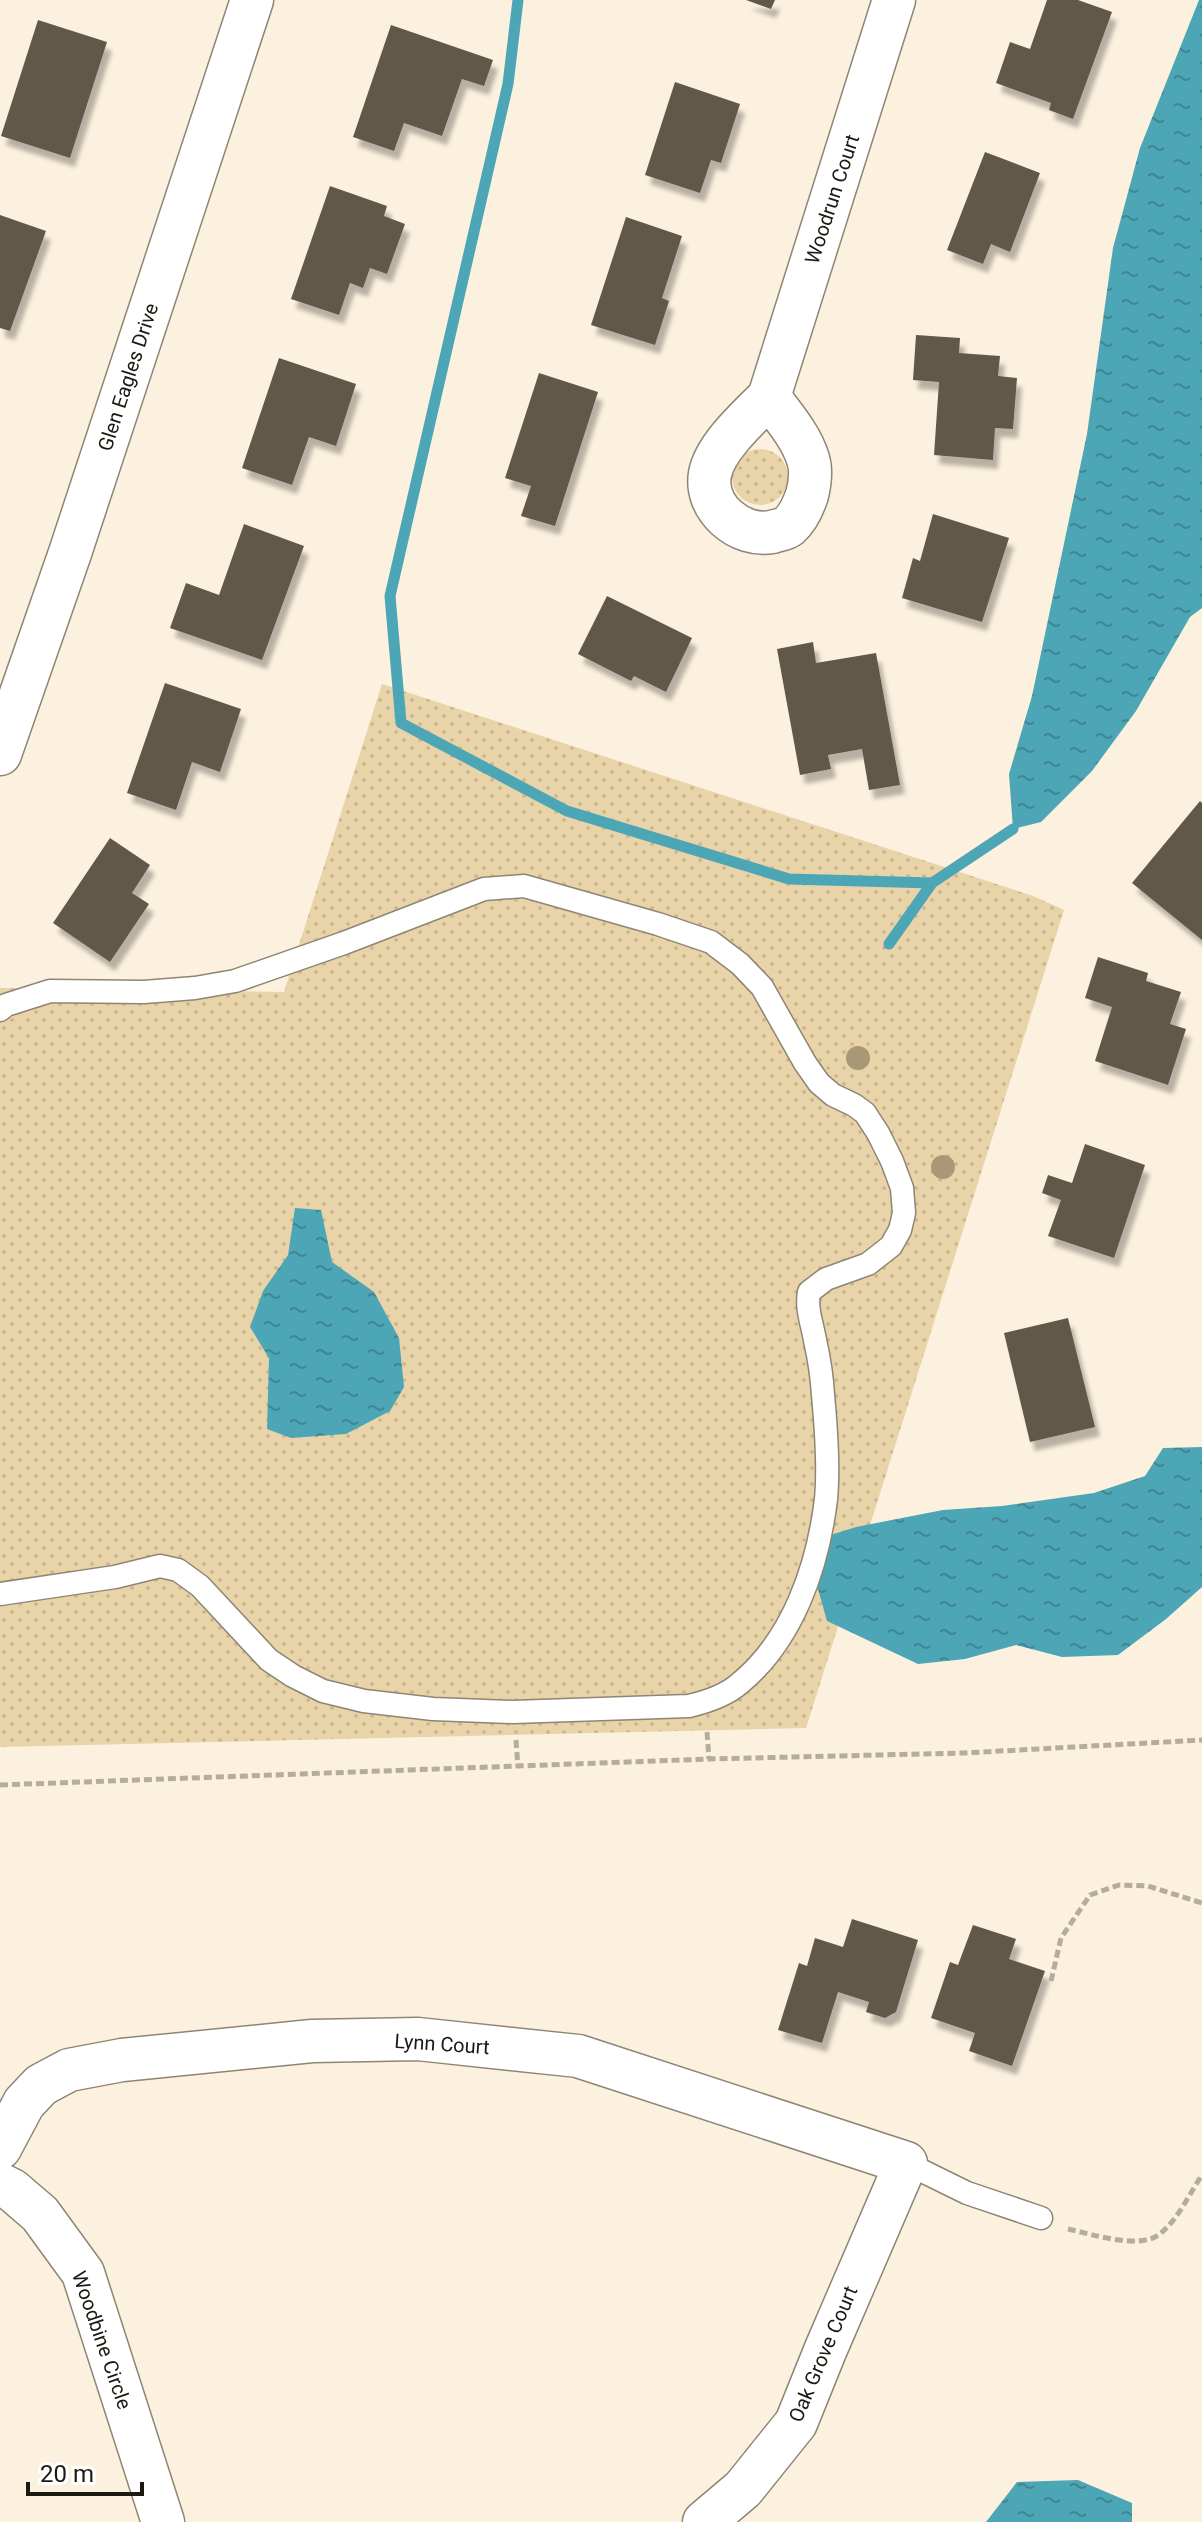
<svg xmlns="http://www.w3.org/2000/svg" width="1202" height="2522" viewBox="0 0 1202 2522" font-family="Roboto,sans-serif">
<defs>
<pattern id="grass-dots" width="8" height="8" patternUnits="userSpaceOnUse" patternTransform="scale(2)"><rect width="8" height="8" fill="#e9d3a8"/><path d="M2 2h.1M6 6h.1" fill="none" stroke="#c7b590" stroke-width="1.8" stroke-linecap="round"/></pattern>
<pattern id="water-ripples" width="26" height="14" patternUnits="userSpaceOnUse" patternTransform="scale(2)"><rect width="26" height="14" fill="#4da6b5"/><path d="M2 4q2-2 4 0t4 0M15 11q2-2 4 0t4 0" fill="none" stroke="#3f8692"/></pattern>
<filter id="shadow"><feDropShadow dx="5" dy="9" stdDeviation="2" flood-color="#0004"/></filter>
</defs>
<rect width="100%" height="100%" fill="#fbf1de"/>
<path fill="url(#grass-dots)" d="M732 477a28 28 0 1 1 56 0a28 28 0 1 1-56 0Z
M 382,684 L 1033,896 L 1064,910 L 806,1728 L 0,1747 L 0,988 L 284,992 Z"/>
<path fill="url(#water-ripples)" d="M 1199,0 L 1202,0 L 1202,608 L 1190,617 L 1136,711 L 1092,771 L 1041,822 L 1013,829 L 1009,774 L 1032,696 L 1087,434 L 1113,248 L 1140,148 Z
M 295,1208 L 321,1210 L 332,1262 L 374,1292 L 399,1338 L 404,1387 L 390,1411 L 346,1434 L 291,1438 L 267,1429 L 269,1358 L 250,1327 L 263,1291 L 288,1255 Z
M 1202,1447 L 1202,1587 L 1166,1619 L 1118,1655 L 1062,1657 L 1016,1645 L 965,1659 L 918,1664 L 827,1621 L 816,1582 L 821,1538 L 856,1527 L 943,1510 L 1002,1506 L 1094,1493 L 1145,1476 L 1163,1448 Z
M 1078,2480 L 1132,2503 L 1132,2522 L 986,2522 L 1017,2482 Z"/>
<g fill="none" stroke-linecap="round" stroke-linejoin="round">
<path stroke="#4da6b5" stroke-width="11" d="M 518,0 L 508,84 L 390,596 L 401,723 L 567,811 L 789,879 L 932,883 L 1013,829
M 889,944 L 932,883"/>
</g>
<path fill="#615949" filter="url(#shadow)" d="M 746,0 L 775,0 L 771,9 Z
M 1047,0 L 1078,0 L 1112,12 L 1073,119 L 1049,110 L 1051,103 L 996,83 L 1010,42 L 1030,49 Z
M 38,20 L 107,42 L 70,158 L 1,136 Z
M 391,25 L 493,60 L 484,86 L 462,79 L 442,136 L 404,123 L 394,151 L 353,137 Z
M 675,82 L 740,104 L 721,163 L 711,160 L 700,193 L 645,175 Z
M 985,152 L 1040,173 L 1010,252 L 991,244 L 983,264 L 947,250 Z
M 330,186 L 387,206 L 384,216 L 405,224 L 387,274 L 370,268 L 363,288 L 350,283 L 339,315 L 291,299 Z
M 0,215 L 46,231 L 10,331 L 0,328 Z
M 626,217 L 682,236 L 662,298 L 669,301 L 655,345 L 591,325 Z
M 916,335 L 960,338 L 959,353 L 1000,356 L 998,376 L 1017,378 L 1013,429 L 995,428 L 993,460 L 934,455 L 939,382 L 913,380 Z
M 279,358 L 356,384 L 336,446 L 309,437 L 292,485 L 242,468 Z
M 539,373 L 598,392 L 555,526 L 521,516 L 531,486 L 505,478 Z
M 933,514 L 1009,538 L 982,622 L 902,598 L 913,558 L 920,561 Z
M 244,524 L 304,546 L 262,660 L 170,628 L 186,583 L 219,595 Z
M 607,596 L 692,638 L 666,692 L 634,676 L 631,681 L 578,654 Z
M 813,642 L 816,663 L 876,653 L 900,785 L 869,790 L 862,749 L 828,755 L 831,769 L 800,775 L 777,649 Z
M 165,683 L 241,709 L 220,772 L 192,762 L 176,810 L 127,793 Z
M 1200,801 L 1202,803 L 1202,940 L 1132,883 Z
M 110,838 L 150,865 L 132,893 L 149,904 L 110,962 L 53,923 Z
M 1098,957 L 1148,973 L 1146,981 L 1181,992 L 1170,1024 L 1186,1029 L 1168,1085 L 1095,1061 L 1112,1007 L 1085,998 Z
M 1085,1144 L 1145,1165 L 1114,1258 L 1048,1236 L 1061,1200 L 1042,1193 L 1048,1175 L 1072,1183 Z
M 1068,1318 L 1095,1427 L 1030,1442 L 1004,1333 Z
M 852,1919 L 918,1940 L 896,2012 L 885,2018 L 866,2012 L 869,2002 L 838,1992 L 822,2043 L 778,2030 L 799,1963 L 807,1966 L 815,1938 L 843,1947 Z
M 973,1925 L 1016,1939 L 1009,1959 L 1045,1971 L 1012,2066 L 969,2051 L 975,2033 L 931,2018 L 950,1962 L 958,1965 Z"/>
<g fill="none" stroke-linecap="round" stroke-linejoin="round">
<defs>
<path id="lane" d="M 0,1010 L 6,1005 L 50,991 L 144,992 L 195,988 L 235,981 L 344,943 L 484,889 L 524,886 L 658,924 L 711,942 L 740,964 L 762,987 L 805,1063 L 819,1083 L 833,1095 L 854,1105 L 865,1113 L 878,1133 L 892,1161 L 902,1188 L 904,1213 L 900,1230 L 891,1246 L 868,1264 L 826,1279 L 809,1292 C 806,1309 812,1323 815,1340 C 819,1358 822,1377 823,1395 C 826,1427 829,1468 826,1499 C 818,1566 793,1640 739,1684 C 725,1696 706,1702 689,1706 L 513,1712 L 433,1709 L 364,1701 L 323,1691 L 293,1676 L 269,1660 L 200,1586 L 178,1570 L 160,1566 L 115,1577 L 0,1594
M 906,2163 L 967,2193 L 1041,2218"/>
<path id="street" d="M 769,397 C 783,416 801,436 808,459 C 812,471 810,483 807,495 C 803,507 798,518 789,526 C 784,530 777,530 772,532 C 740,538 704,508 710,474 C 715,447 750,416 769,397 L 894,0
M 0,754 L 70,553 L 252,0
M 0,2148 L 24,2103 L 41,2085 L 69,2070 L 122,2060 L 312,2041 L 418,2039 L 578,2056 L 906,2163 L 825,2351 L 796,2423 L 743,2489 L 704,2522
M 0,2184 L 12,2190 L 40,2214 L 83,2273 L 163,2522"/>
</defs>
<use href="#lane" stroke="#8e8574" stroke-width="25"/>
<use href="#street" stroke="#8e8574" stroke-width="45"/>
<path stroke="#b4ad9d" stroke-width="5" stroke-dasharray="8 4" stroke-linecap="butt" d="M 707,1732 L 709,1759
M 516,1740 L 518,1767
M 0,1785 L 709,1759 L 964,1753 L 1202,1740
M 1051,1981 L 1061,1938 L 1090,1895 L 1119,1885 L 1148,1886 L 1202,1903
M 1068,2229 C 1092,2234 1141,2251 1161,2233 C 1178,2219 1190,2193 1202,2175"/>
<use href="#lane" stroke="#fff" stroke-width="22"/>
<use href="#street" stroke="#fff" stroke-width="42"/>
</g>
<g fill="#a89876">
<circle cx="858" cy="1058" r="12"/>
<circle cx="943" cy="1167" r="12"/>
</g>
<g text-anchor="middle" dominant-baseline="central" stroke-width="8" stroke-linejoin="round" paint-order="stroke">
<g font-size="20" fill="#1c1912" stroke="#fff">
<text transform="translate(832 199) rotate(-72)">Woodrun Court</text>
<text transform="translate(128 377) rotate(-72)">Glen Eagles Drive</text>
<text transform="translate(442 2044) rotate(4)">Lynn Court</text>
<text transform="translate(102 2340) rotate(71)">Woodbine Circle</text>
<text transform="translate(823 2354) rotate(-67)">Oak Grove Court</text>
</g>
</g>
<path d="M28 2482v12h114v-12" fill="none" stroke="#1c1912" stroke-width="4"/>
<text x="40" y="2482" font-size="24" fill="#1c1912" stroke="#ffffff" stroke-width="6" paint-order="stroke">20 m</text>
</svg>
